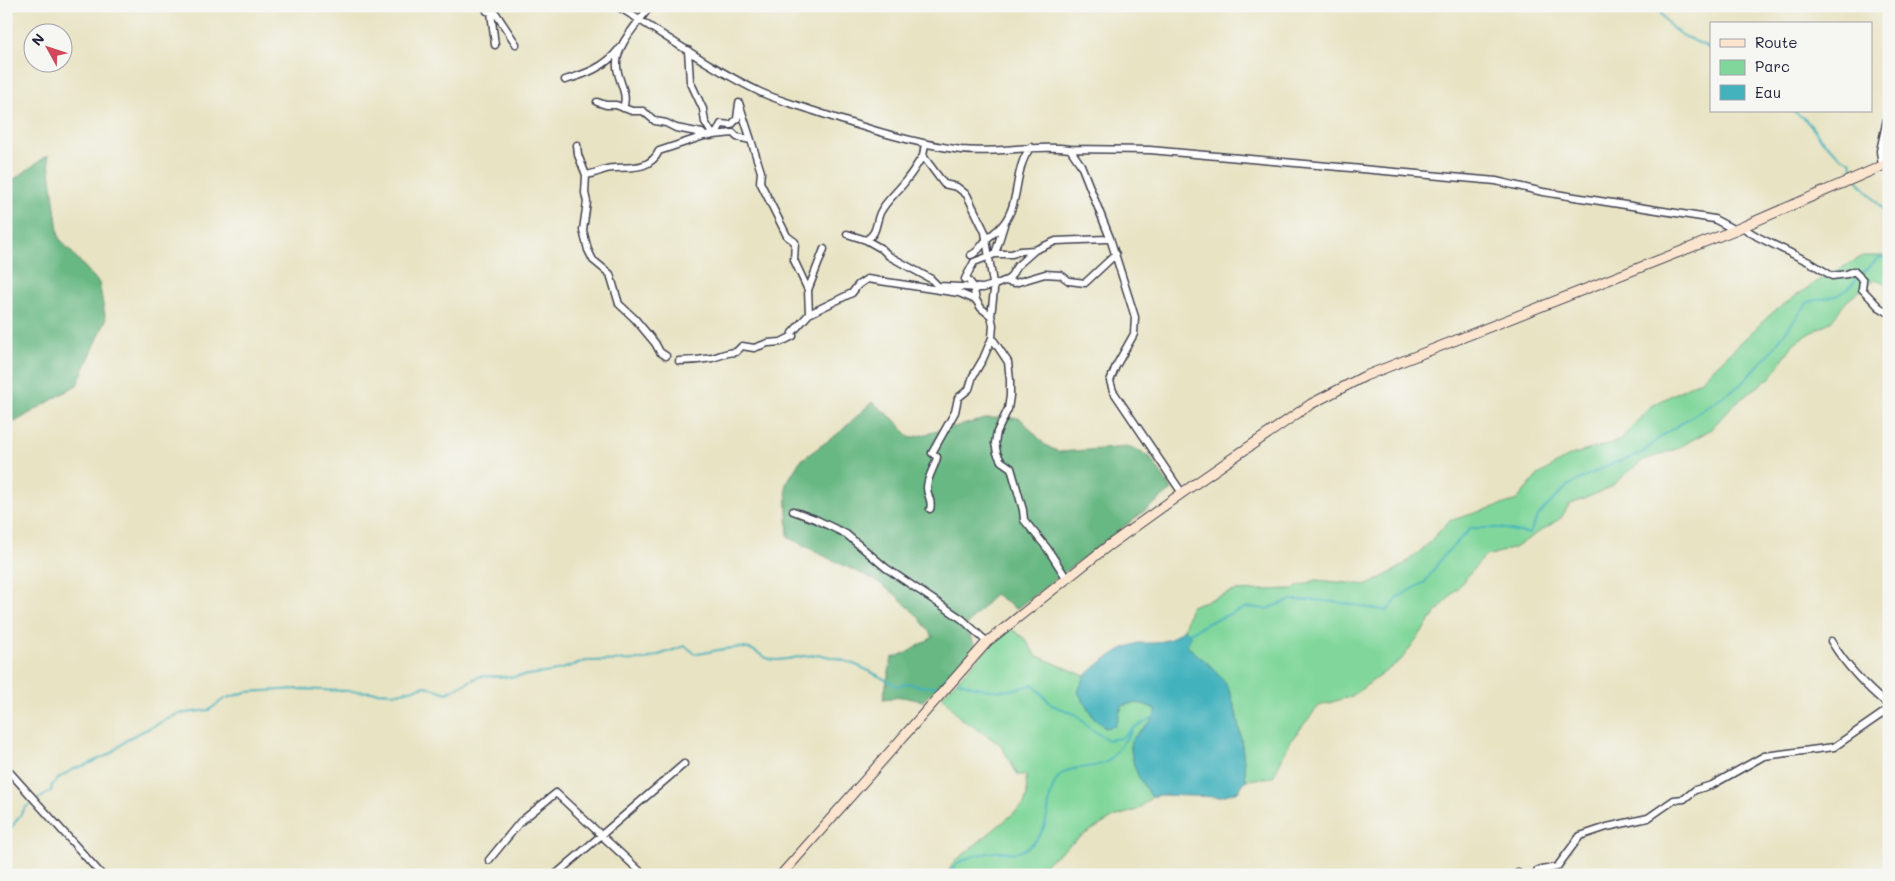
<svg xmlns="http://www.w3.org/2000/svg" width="1895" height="881" viewBox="0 0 1895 881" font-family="Mali,sans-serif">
<rect width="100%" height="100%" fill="#f6f6f2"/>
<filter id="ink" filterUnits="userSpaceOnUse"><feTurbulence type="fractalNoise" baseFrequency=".02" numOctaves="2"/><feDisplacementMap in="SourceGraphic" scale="10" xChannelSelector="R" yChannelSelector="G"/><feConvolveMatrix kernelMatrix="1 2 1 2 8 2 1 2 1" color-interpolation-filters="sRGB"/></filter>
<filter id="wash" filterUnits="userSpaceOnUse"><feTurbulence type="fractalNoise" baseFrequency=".0096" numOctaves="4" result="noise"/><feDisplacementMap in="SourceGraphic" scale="20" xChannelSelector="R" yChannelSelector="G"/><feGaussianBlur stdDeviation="1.12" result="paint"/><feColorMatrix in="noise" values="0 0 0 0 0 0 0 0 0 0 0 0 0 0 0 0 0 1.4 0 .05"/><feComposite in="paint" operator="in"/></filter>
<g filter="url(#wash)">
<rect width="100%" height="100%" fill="#e8e3c3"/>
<path fill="#81d79b" stroke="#527c6b" d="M 1863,256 L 1889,256 L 1889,284 L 1875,279 L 1847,301 L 1830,322 L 1794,343 L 1771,377 L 1734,404 L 1710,430 L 1676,449 L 1642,461 L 1609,488 L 1569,505 L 1561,518 L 1514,548 L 1484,557 L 1435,614 L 1401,660 L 1352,696 L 1319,706 L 1291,740 L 1273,777 L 1246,780 C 1243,753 1238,702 1224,681 C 1214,667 1200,657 1187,646 L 1184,629 L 1191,606 L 1235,591 L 1292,589 L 1316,580 L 1368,585 L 1399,568 L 1423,549 L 1449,521 L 1517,500 L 1538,475 L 1571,455 L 1619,441 L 1651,406 L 1701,380 L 1772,313 L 1813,284 Z
M 1009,627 L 1026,640 L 1035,655 L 1085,676 L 1078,692 L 1094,718 L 1115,726 L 1122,706 C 1134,701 1147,703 1158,711 L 1151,721 L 1131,740 C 1130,761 1139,780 1152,797 L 1137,810 L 1114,817 L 1080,837 L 1050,860 L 1034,875 L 946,875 L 954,862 L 1024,805 L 1027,795 L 1026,775 L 1018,775 L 1000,744 L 960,718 L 942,696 Z"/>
<path fill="#68b883" stroke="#456d5f" d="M 48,155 L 59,238 L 99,283 L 106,320 L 77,385 L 15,422 L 6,413 L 6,185 Z
M 872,402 L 896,421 L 910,438 L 989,418 L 1020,418 L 1045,445 L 1059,452 L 1129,447 L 1149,456 L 1172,490 L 1016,609 L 995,594 L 965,627 L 976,647 L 923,701 L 902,697 L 883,699 L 892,658 L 906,653 L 933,637 L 920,619 L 895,594 L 875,580 L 826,557 L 788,537 L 786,484 L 800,461 L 840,432 Z"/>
<path fill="#43b2bd" stroke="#326a7c" d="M 1184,629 L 1191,636 L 1187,646 C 1200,657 1214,667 1224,681 C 1238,702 1243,753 1246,780 L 1238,791 L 1219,797 L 1160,795 L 1152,797 C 1138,780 1130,762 1131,740 L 1151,721 L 1157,711 C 1147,703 1134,701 1122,706 L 1115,726 L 1106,728 L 1094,718 L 1078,692 L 1085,676 L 1101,662 L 1122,649 L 1138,643 L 1155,643 L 1171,639 Z"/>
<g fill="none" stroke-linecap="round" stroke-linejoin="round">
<path stroke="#43b2bd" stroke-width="2" d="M 1656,6 C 1662,15 1667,25 1676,31 C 1686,39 1701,42 1711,50
M 1793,111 L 1805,119 L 1824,142 L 1841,157 L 1850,161 L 1856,174
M 1858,181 L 1885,212 L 1889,223
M 1188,634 L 1210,622 L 1248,607 L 1266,609 L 1291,600 L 1313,600 L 1337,602 L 1387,611 L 1400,596 L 1425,582 L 1444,555 L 1471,528 L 1501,528 L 1529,534 L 1540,513 L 1569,485 L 1606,466 L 1642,453 L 1663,435 L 1740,385 L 1769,354 L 1808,302 L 1836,296 L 1848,289 L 1859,276 L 1880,257 L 1889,260
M 958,681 C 983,691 1007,695 1033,684 L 1052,705 L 1077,715 L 1089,728 L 1108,740 L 1121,738 L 1136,726
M 1137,726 L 1155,716
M 6,835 L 26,807 L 51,791 L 52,785 L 59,778 L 73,769 L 86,765 L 110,754 L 129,738 L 178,714 L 209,710 L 224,699 L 246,692 L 299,689 L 398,693 L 426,686 L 447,693 L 480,676 L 512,677 L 552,672 L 586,661 L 644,660 L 685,646 L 696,654 C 712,652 733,645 749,649 C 758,650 762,660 777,660 C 793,659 810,653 826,656 C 851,660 875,674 897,686 C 912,680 916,687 928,687 C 932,687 937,686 941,686 L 947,676 L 951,678
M 949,875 C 956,858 979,854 995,852 C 1006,851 1015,855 1025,849 C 1057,829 1042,799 1058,778 C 1069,763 1094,771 1108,761 C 1112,758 1127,737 1132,731"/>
</g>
</g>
<g filter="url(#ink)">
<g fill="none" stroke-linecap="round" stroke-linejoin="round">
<defs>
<path id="street" d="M 487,6 L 487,11 L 491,12 L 495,45
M 491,6 L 516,44
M 617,6 C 665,35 710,68 760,92 C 777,100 797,105 814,111 C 862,127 911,143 961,150 C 997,154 1033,144 1070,149 L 1081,165 L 1110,238 L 1135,317 L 1134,334 L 1116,366 L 1110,381 L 1113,391 L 1182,493
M 688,50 L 690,81 L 703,109 L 705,122 L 711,132 L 710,136
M 565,80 C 586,74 605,67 618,50
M 597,102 L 606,105 L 616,105 L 632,111 L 643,111 L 655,121 L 666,123 L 676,128 L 702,133 L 704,136 L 733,133 L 737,137 L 751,140 L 761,172 L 760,182 L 787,236 L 795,242 L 794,260 L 808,290
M 623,108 C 629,94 618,81 617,67 C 615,45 638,24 650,6
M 711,136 L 717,132 L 721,124 L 731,125 L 737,119 L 739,103 L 751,140
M 925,144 L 923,156 L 944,184 L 957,187 L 967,195 L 985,232 L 994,290 L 991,316
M 577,145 L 578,155 L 586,175 L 585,193 L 587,202 L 583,230 L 588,250 L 593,260 L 610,274 L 619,304 L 635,319 L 655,343 L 660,352 L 666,356
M 1070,149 L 1150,150 L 1496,181 L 1543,192 L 1714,219 L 1735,230
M 1882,166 L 1880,151 L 1889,110
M 586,175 C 596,174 604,168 613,168 C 631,167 650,170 659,151 L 704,136
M 1742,227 L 1758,237 L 1811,263 L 1832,276 L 1847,274 L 1854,271 L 1863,280 L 1862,289 L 1879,307 L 1889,313
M 847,234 L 866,240 L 882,249 L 889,256 L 931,279 L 938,286 L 983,288 L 997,284 L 1009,279 L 1017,266 L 1035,250
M 866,240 C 878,233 875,224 880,213 C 886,200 899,191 907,179 C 913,172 917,164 923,156
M 995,254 L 1004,225
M 971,255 C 978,253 981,245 987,239 C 992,234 1000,229 1004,223 C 1021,201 1013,169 1031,147
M 965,279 L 974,262 L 995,254 L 1012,254 L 1020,251 L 1035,250 L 1056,241 L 1106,239 L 1110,238
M 1005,281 L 1015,283 L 1045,274 L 1061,275 L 1069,281 L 1085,283 L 1116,254
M 809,314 L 852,293 L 858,285 L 867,279 L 959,293 L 976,300
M 992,338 L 1008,362 L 1010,380 L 1010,396 L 1008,409 L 997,432 L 995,443 L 997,453 L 1001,461 L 1011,468 L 1023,510 L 1024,520 L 1047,548 L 1067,579
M 679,361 C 689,361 701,360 712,358 C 720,356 727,352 736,352 L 742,346 L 754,348 L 768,343 L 781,342 L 793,336 L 792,333 L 809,314 L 808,290 L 824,249
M 930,509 C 933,501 927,496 927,488 C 927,477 935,467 937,457 L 932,453 L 955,412 L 958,398 L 969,389 L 973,376 L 983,359 L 992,338 L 993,325 L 991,316 L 981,308 L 976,300 L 973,286 L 966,277
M 793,511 L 815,519 L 846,534 L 886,568 L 962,619 L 987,642
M 1831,641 C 1846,666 1866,687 1889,706
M 6,768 L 102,875
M 489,860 L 520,822 L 556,793 L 644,875
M 1537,871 L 1557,867 L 1580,836 L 1607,827 L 1648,818 L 1674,800 L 1684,799 L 1695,790 L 1712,785 L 1764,756 L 1834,747 L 1889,709
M 555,875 L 684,764
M 1517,875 L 1518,873"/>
<path id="secondary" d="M 781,875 L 987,642 L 1108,546 L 1182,493 L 1311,404 L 1365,376 L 1735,230 L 1889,163"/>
</defs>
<use href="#street" stroke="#403f4f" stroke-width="9"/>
<use href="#secondary" stroke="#403f4f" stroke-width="11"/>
<use href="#street" stroke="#fff" stroke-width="6"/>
<use href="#secondary" stroke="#fbe5cf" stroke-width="9"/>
</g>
</g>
<rect width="1895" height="881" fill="none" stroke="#f6f6f2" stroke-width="25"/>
<rect x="1710" y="22" width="162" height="90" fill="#f6f6f2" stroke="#a1a1a9"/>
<rect x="1720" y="39" width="25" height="8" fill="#fbe5cf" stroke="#a1a1a9"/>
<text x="1755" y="48" font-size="15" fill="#22223b">Route</text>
<rect x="1720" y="60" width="25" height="15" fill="#81d79b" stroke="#a1a1a9"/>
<text x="1755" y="72" font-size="15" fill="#22223b">Parc</text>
<rect x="1720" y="85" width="25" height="15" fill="#43b2bd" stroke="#a1a1a9"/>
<text x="1755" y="98" font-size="15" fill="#22223b">Eau</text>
<g transform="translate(48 48) rotate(310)"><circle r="24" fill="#f6f6f2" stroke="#a1a1a9"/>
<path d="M0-4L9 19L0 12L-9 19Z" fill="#d1495b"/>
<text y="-8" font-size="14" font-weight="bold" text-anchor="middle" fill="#22223b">N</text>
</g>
</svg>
